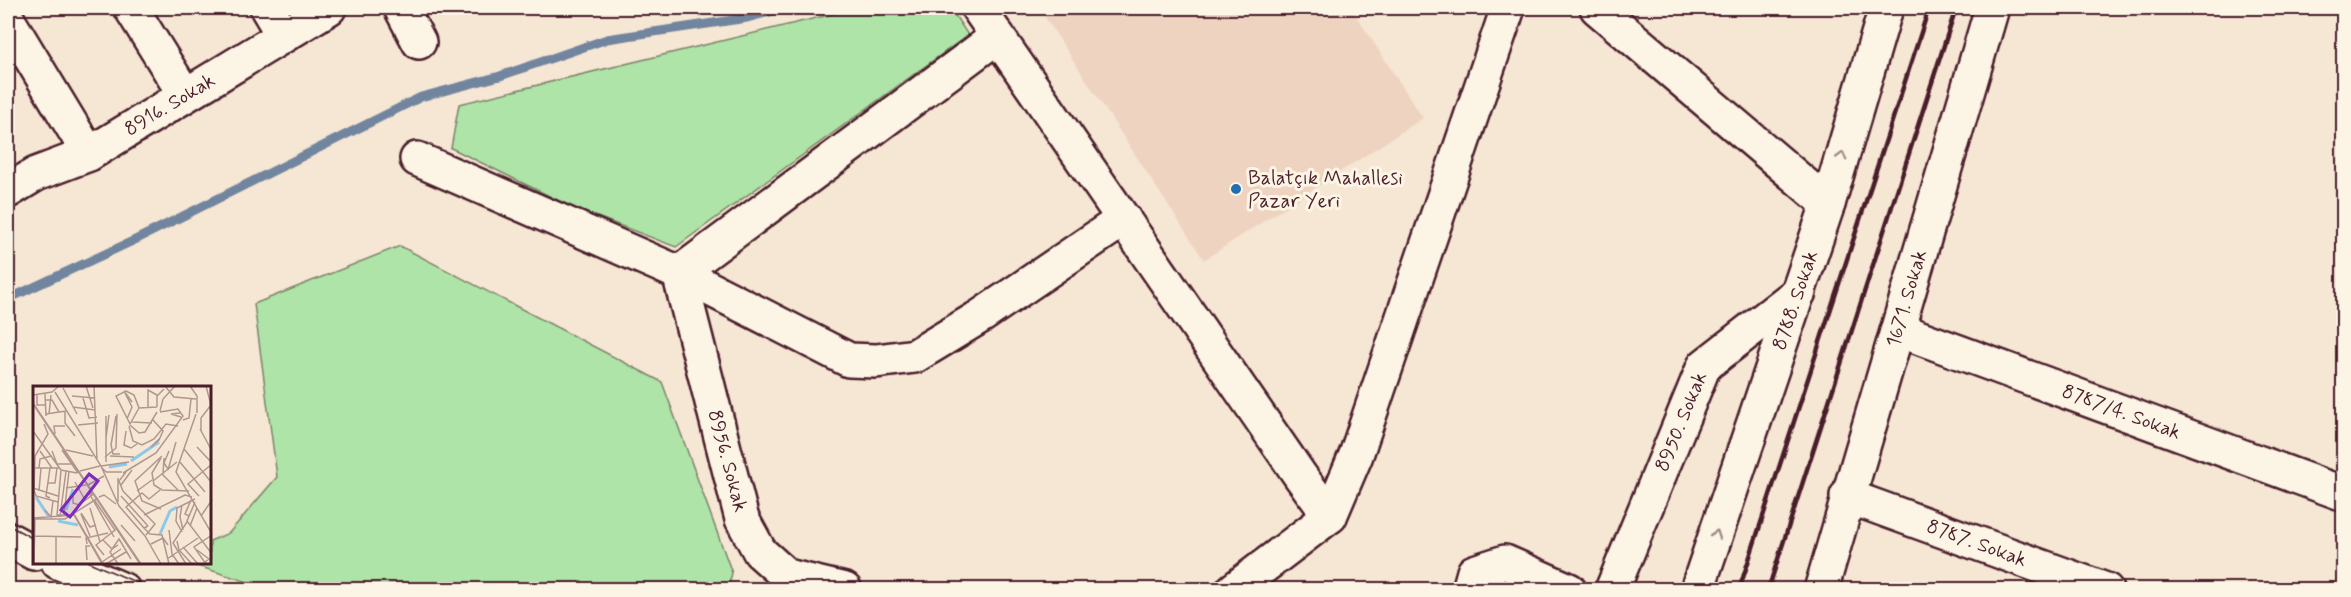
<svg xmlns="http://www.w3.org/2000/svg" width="2351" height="597" viewBox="0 0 2351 597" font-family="Mynerve,sans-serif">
<rect width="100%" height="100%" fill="#f6e6d4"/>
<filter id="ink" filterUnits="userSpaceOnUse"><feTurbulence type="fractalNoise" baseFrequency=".0167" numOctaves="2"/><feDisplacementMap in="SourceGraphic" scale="12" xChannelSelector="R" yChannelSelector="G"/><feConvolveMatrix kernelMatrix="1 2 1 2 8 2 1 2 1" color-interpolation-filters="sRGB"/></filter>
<g filter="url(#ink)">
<path fill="#eed4c0" d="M 1039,8 L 1351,8 L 1423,118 L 1204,260 Z"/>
<path fill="#aee4a7" stroke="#7c8269" stroke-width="1.5" d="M 858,8 L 950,8 L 968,35 L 676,247 L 574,208 L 451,148 L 459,104 Z
M 400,246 L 662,382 L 732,573 L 728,589 L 273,590 L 188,563 L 210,562 L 210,541 L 229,533 L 277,477 L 254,304 Z"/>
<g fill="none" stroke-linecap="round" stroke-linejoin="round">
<path stroke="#71859f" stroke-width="9" d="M 8,299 L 137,239 L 421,97 L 500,76 L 607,39 L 747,18 L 784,8"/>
<defs>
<g id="minor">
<path d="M 131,8 L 185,95"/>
<path d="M 267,8 L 283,35"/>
<path d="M 401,8 L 419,42"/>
<path d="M 978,8 L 1301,477 L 1330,516"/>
<path d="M 1597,8 L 1828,204"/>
<path d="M 8,20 L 89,154"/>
<path d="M 417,159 L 679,273 L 849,360 L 876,361 L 915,356 L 981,316 L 1124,219"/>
<path id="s1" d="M 8,191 L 36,174 L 89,154 L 329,8"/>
<path id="s2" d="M 1899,330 L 2344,494"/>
<path id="s3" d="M 1847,496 L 2106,590"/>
<path d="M 8,539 L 34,553"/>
<path d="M 58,562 L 123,590"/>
<path d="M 845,590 L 787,576 L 760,552 L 742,519 L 679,273 L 998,36"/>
<path d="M 1233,590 L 1330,516 L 1356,455 L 1508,8"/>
<path d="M 1469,590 L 1474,572 L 1505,562 L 1569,590"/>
<path id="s4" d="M 1612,590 L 1704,366 L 1799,292"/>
<path id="s5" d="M 1697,590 L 1828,204 L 1886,8"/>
<path id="s6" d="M 1821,590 L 1992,8"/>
</g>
</defs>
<use href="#minor" stroke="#4a1f2b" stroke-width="38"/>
<use href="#minor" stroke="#fcf5e5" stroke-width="33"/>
<path stroke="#4a1f2b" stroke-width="1.5" d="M 8,525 L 34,539
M 89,562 L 154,590"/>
<path stroke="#4a1f2b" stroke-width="4.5" d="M 1739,590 L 1929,8
M 1768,590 L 1956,8"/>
</g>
<defs><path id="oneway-chevron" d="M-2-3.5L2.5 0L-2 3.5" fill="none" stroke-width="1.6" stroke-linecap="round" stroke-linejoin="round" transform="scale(1.5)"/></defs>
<g stroke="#a38a88">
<use href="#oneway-chevron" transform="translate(1842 156) rotate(-74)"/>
<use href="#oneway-chevron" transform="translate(1716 534) rotate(-71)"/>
</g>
</g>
<circle fill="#1f6fb2" stroke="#fcf5e5" stroke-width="2" cx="1236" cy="189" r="6"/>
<g text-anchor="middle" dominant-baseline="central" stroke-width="6" stroke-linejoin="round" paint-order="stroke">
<g font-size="20" fill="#4a1f2b" stroke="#fcf5e5">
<text stroke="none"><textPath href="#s1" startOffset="184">8916. Sokak</textPath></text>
<text stroke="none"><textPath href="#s6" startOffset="304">1671. Sokak</textPath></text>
<text stroke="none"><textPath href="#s5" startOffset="306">8788. Sokak</textPath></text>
<text stroke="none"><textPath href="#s2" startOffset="237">8787/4. Sokak</textPath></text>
<text stroke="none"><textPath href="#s4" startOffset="182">8950. Sokak</textPath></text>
<text transform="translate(727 461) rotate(75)">8956. Sokak</text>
<text stroke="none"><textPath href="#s3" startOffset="138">8787. Sokak</textPath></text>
</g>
<g font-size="20" fill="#4a1f2b" stroke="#fcf5e5" text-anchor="start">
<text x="1248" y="178">Balatçık Mahallesi<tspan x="1248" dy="23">Pazar Yeri</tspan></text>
</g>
</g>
<g transform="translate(33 386)">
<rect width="178" height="178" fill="#f6e6d4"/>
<path fill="none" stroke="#8bc9ec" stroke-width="3" d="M 98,75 L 126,56M 76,81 L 94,78M 3,111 L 16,131M 33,124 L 40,103M 25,135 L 45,139M 127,148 L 137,125 L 144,121"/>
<path fill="none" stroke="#b19690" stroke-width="1.5" d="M 53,0 L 60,22M 61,0 L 64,74M 132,0 L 141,11 L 163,13M 157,0 L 164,10 L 164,27M 30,2 L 44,28M 93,5 L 101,9 L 106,22 L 97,38 L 83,10 ZM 22,6 L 68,80 L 86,120 L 112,150 L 128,178M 12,8 L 13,30M 0,9 L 19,6 L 26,0M 4,9 L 4,19 L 13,19M 39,10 L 62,12M 50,12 L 56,32 L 64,31M 12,14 L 19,14 L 26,26M 0,17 L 108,178M 0,18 L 107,178M 40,21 L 62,24M 115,21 L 115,4 L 124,9M 124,21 L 124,10 L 131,3M 106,22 L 124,21M 127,25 L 130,13 L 142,0M 32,26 L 32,37 L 42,50M 147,27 L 138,28 L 148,31M 13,28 L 33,25M 16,28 L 18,9M 163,28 L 143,86 L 179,148M 83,30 L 78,59 L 80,68 L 87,68M 94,33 L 99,21 L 91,5 L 99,16M 120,34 L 130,45 L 126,54 L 118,61 L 127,52M 150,34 L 156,32 L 158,13M 99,36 L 119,37M 11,38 L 15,48 L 2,70 L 1,104 L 3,110 L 25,116M 45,39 L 65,37M 97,39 L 106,47 L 112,46 L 124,26M 96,40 L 100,55 L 109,59 L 121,53 L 133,38 L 145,40M 167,43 L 179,65M 0,45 L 28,84 L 44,87M 93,45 L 91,59 L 98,62 L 104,58M 168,45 L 168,32 L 178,19 L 173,0M 22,48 L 21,40 L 32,40M 73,52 L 76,29M 164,61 L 179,77M 151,63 L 179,97M 29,64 L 45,87M 33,64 L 60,70M 7,65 L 19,82M 19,65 L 24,78 L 38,78M 77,70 L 101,71M 72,71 L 83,62 L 84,28M 128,72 L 119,87 L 121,99 L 129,104 L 156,105M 131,72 L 130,89 L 145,104M 146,75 L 172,106M 73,76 L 73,30M 68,80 L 96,76M 1,82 L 26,82M 6,82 L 7,73 L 18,70M 69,82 L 73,86 L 89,86M 135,83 L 131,77 L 136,65M 135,84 L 143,56M 47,85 L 67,80M 93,86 L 86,95 L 90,105 L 122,138 L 113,149M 90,87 L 123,67 L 150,30 L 145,23 L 127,26M 120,95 L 144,76M 42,96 L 52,114M 15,97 L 22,97 L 24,82M 55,99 L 71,90M 88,99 L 99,84M 0,102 L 25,110M 33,102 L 53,99M 6,105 L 8,82M 104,105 L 119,94M 56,107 L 81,151M 40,109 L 40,117 L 46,119 L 59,109 L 57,106M 88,110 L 115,140M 166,110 L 155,98 L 179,78M 66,111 L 71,109 L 83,118M 17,112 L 13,110 L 17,82M 62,115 L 82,144 L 63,159 L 71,169M 85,116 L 85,92M 162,116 L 154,135 L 179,168M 149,119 L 147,131 L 150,144M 57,122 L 67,156M 128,123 L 109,115 L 102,95 L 129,70M 12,124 L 18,131 L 20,115M 48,127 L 57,141 L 63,139M 41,128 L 70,178M 48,128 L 57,150M 24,129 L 31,129 L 36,85M 111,129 L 152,109 L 159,111M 24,130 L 28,84M 156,130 L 152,128 L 158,114M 168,130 L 179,114M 27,131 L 33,85M 0,132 L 41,129 L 69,178M 0,132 L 1,178M 0,133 L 32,133 L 65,112M 88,139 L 102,155M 115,140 L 111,142 L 93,121 L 109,107 L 116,113 L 127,104M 157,140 L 164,122M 111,142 L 117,148 L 129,149 L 136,178M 136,144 L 139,168 L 146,178M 149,146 L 143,135 L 144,122 L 162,113M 1,150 L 48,151M 70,154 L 79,163 L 85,159M 144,155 L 146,164 L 159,178M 54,158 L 53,152 L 75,147M 118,158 L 130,152 L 135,159M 150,161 L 165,178M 164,164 L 176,173 L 172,176M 134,173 L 165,152M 54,174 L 53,160 L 57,160M 69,176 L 88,163M 1,178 L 2,132M 23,178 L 23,150M 73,178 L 93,166M 85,178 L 77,166 L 86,153 L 98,173M 153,178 L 140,157 L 154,136M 173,178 L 161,161 L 179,149"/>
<path fill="#7b2cbf" fill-opacity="0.15" stroke="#7b2cbf" stroke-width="3" d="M 56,88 L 65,95 L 37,131 L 28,124 Z"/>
<rect width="178" height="178" fill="none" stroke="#4a1f2b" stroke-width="3"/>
</g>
<rect width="2351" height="597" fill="none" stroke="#fcf5e5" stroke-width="30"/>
<rect x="15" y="15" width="2321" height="567" fill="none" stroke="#4a1f2b" stroke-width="2" filter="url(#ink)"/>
</svg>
